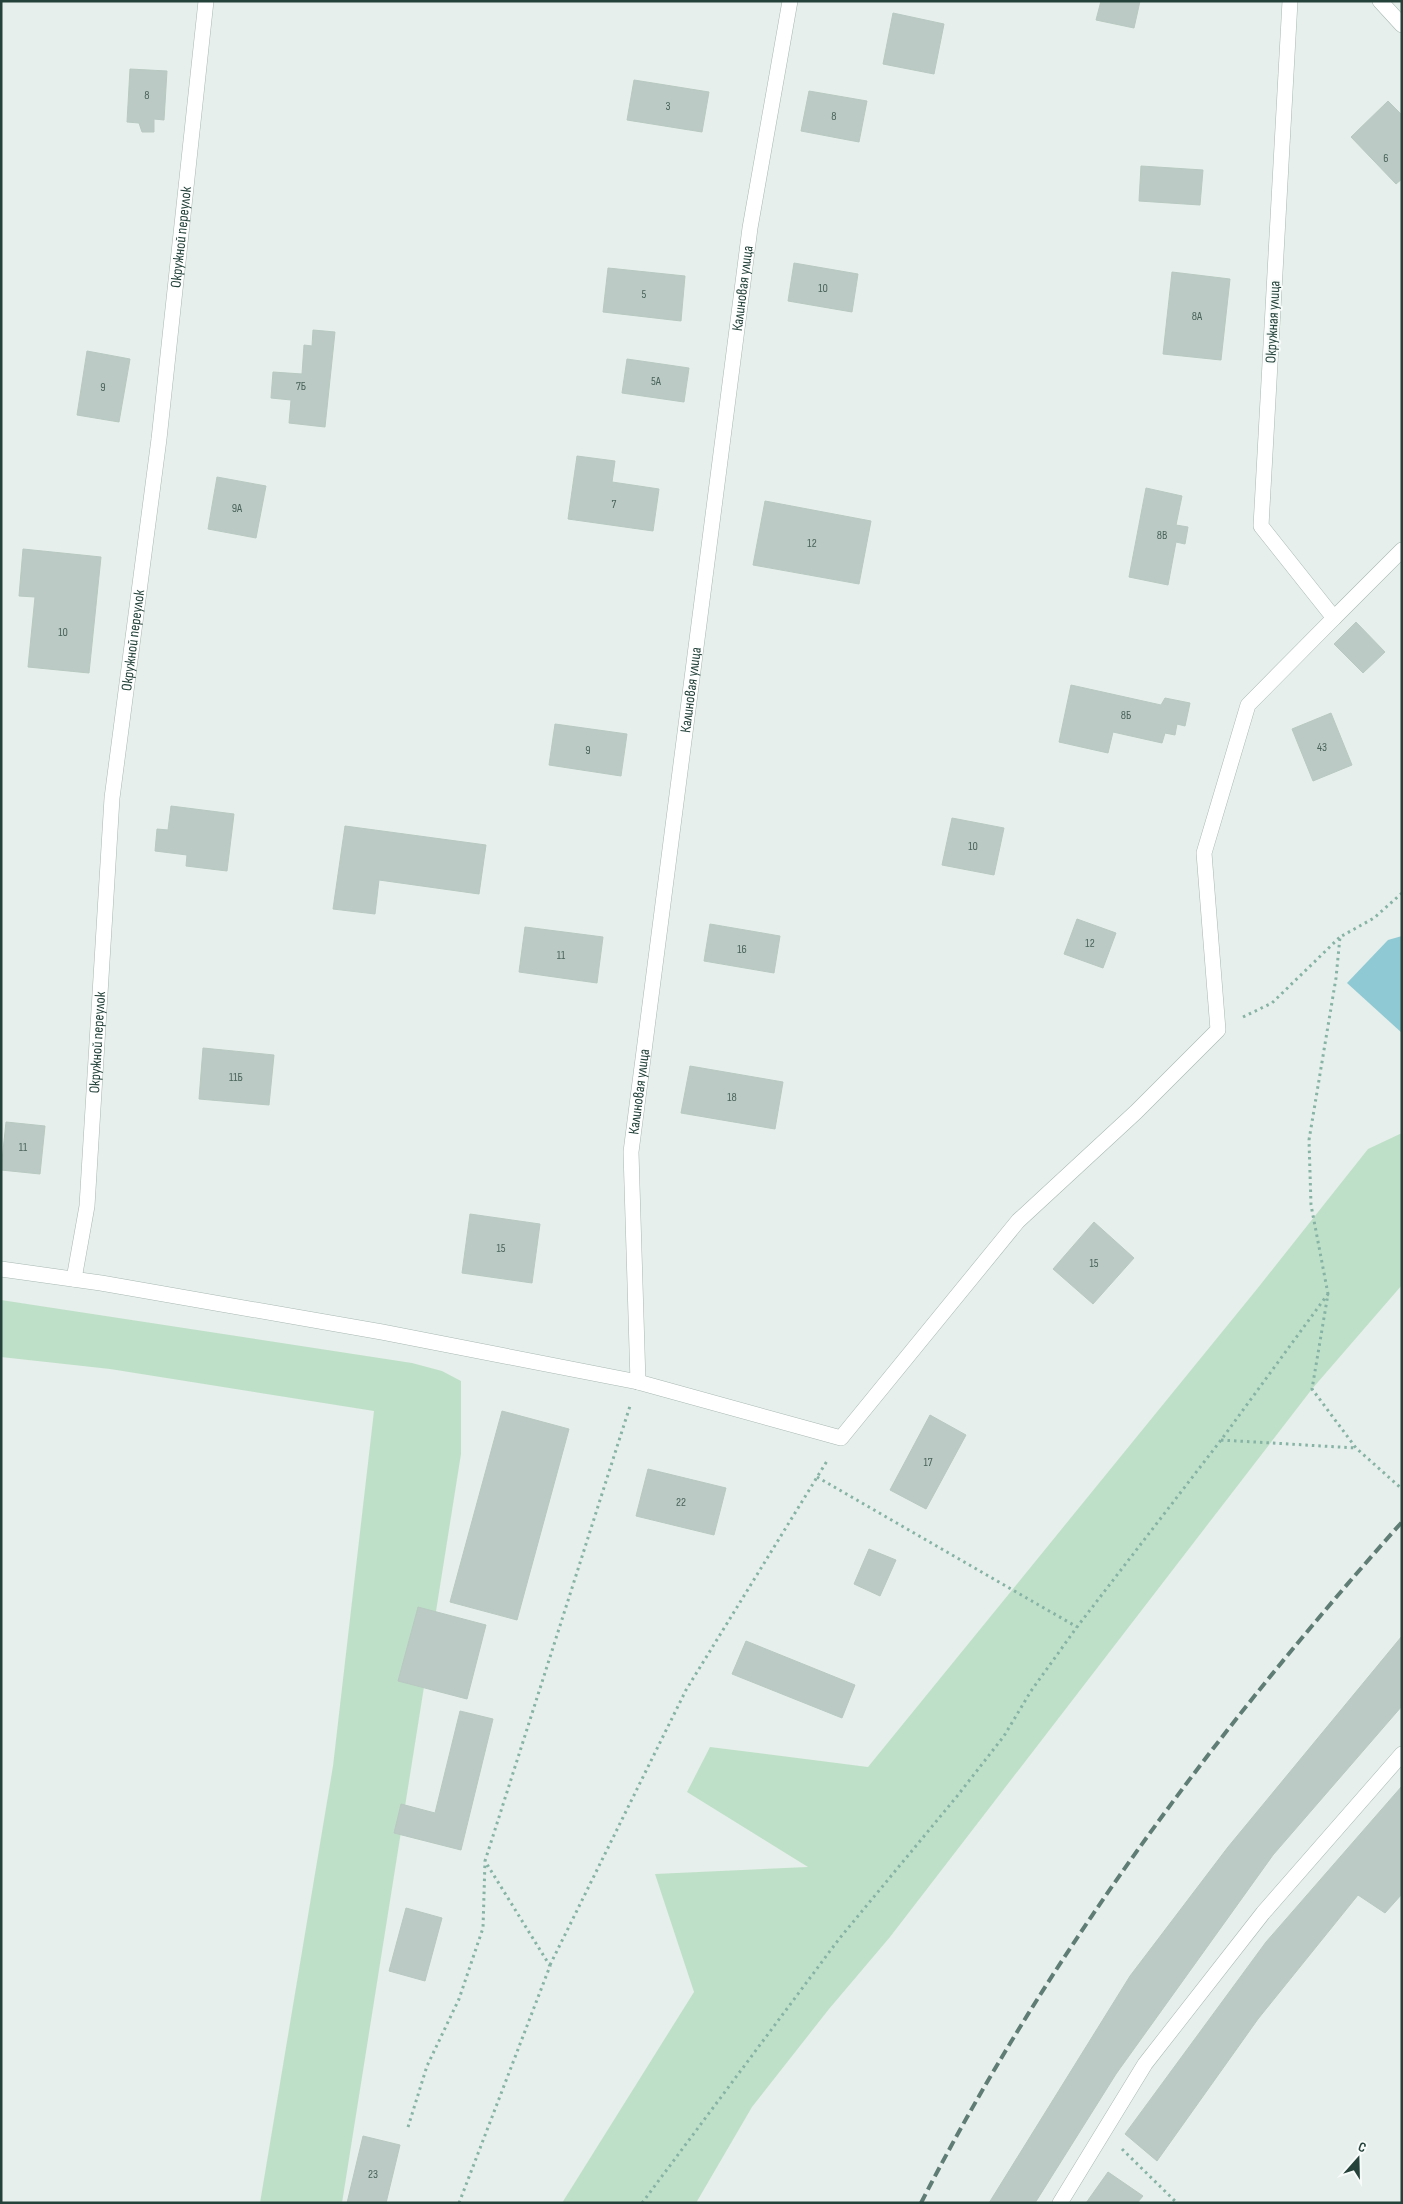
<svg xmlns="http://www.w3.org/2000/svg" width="1403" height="2204" viewBox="0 0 1403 2204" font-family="'Sofia Sans Condensed',sans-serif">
<rect width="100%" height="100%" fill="#e6efeb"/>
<path fill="#bfe0c8" d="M 1402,1133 L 1402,1285 L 1312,1389 L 890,1937 L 829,2009 L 752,2107 L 696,2203 L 562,2203 L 694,1992 L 655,1874 L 808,1867 L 687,1792 L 710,1747 L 868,1767 L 1257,1289 L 1368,1149 Z
M 1,1300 L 412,1363 L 442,1371 L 461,1381 L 461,1454 L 342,2203 L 260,2203 L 333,1766 L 374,1411 L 110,1369 L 1,1357 Z"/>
<path fill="#8ec9d4" d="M 1402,936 L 1402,1033 L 1347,983 L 1388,940 Z"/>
<path fill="#bbcac4" stroke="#b8c9c2" d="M 1101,1 L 1140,1 L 1134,28 L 1096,20 Z
M 893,13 L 944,24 L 934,74 L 883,64 Z
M 130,69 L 167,71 L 164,120 L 154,119 L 154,132 L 142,132 L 139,123 L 127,122 Z
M 634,80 L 709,92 L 702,132 L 627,120 Z
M 809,91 L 867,101 L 859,142 L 801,131 Z
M 1388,101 L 1402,115 L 1402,179 L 1396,184 L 1351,137 Z
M 1141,166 L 1203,170 L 1200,205 L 1139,201 Z
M 794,263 L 858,274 L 852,312 L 788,301 Z
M 608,268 L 685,276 L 681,321 L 603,312 Z
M 1172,272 L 1230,279 L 1221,360 L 1163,354 Z
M 313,330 L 335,332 L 325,427 L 289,423 L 291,400 L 271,398 L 273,372 L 302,374 L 304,345 L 312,346 Z
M 87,351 L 130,359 L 119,422 L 77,415 Z
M 627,359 L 689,368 L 684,402 L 622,393 Z
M 577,456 L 615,461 L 612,482 L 659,489 L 653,531 L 568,519 Z
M 217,477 L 266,486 L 256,538 L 208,529 Z
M 1146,488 L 1182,496 L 1176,525 L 1188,527 L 1185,544 L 1176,542 L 1168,585 L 1129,577 Z
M 765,501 L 871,521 L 859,584 L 753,565 Z
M 23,549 L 101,557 L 89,673 L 28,667 L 35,597 L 19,596 Z
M 1356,622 L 1385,652 L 1363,673 L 1334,644 Z
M 1071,685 L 1161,705 L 1165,698 L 1190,703 L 1185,726 L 1177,724 L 1175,735 L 1165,733 L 1162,743 L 1113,732 L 1108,753 L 1059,742 Z
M 1331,713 L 1352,765 L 1313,781 L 1292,729 Z
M 555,724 L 627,734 L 621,776 L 549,765 Z
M 171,806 L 234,814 L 227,871 L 186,866 L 187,855 L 155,851 L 157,829 L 168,830 Z
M 952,818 L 1004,828 L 994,875 L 942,865 Z
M 345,826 L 486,845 L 479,894 L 379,880 L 375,914 L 333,909 Z
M 1077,919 L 1116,933 L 1103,968 L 1064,954 Z
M 710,924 L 780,936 L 774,973 L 704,961 Z
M 525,927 L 603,937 L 597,983 L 519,972 Z
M 203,1048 L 274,1055 L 269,1105 L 199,1099 Z
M 690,1066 L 783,1082 L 775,1129 L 681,1113 Z
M 6,1122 L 45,1126 L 40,1174 L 1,1170 Z
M 470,1214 L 540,1224 L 532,1283 L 462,1273 Z
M 1094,1222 L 1134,1258 L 1093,1304 L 1053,1269 Z
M 502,1411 L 569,1429 L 517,1620 L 450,1602 Z
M 930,1415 L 966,1435 L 926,1509 L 890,1490 Z
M 648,1469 L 726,1488 L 714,1535 L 636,1516 Z
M 869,1549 L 896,1560 L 880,1596 L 854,1584 Z
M 418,1607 L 486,1625 L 467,1699 L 398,1681 Z
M 1402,1636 L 1402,1706 L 1273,1855 L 1116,2074 L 1035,2203 L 989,2203 L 1130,1976 L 1228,1847 Z
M 746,1641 L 855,1685 L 842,1718 L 732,1674 Z
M 460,1711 L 493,1719 L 461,1850 L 394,1833 L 401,1804 L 435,1813 Z
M 1402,1786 L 1402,1894 L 1385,1913 L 1358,1895 L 1258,2019 L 1157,2161 L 1125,2134 L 1266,1942 Z
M 406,1908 L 442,1918 L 425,1981 L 389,1971 Z
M 363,2136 L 400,2145 L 386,2203 L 347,2203 Z
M 1108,2172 L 1143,2196 L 1137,2203 L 1086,2203 Z"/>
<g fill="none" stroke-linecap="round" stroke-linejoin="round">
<defs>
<path id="service" d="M 1,1269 L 101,1283 L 382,1332 L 638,1382 L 841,1438 L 1018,1221 L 1136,1112 L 1218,1030 L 1204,853 L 1248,705 L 1334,618
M 1060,2203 L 1145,2064 L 1263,1913 L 1402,1754"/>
<g id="minor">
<path d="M 1290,1 L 1261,526 L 1334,618 L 1402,550"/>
<path d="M 1380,1 L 1402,25"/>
<path id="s1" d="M 74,1279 L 87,1206 L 112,798 L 159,439 L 206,1"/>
<path id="s2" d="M 638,1382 L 631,1152 L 750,228 L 790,1"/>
</g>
</defs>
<use href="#service" stroke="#a8b8b2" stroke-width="16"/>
<use href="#minor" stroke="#a8b8b2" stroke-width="16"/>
<path stroke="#86b3a5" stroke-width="3" stroke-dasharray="2.5 4" stroke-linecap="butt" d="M 1402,893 L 1374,918 L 1340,937 L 1336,978 L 1309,1140 L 1311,1205 L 1328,1294 L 1312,1389 L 1356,1448 L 1402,1489
M 1243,1017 L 1272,1003 L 1340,937
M 1221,1440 L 1356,1448
M 817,1477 L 1077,1627
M 550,1965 L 686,1690 L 827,1461
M 408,2127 L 427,2066 L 459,1999 L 483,1928 L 485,1861
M 1122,2149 L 1177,2203
M 459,2203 L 550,1966 L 485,1861 L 630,1406
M 642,2203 L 839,1939 L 958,1795 L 1004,1736 L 1031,1691 L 1077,1627 L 1221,1440 L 1328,1294"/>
<use href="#service" stroke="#fff" stroke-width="15"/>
<use href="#minor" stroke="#fff" stroke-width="15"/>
<path stroke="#5f7d75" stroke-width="4" stroke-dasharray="10 5" stroke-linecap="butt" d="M 921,2203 C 1048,1955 1217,1729 1402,1522"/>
</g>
<g text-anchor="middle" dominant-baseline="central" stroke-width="4" stroke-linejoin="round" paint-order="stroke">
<g font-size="12" fill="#4a645c">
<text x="147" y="95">8</text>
<text x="668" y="106">3</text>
<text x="834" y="116">8</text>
<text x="1386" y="158">6</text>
<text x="823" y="288">10</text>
<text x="644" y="294">5</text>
<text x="1197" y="316">8А</text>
<text x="656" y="381">5А</text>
<text x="301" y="386">7Б</text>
<text x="103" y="387">9</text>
<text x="614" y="504">7</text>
<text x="237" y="508">9А</text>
<text x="1162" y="535">8В</text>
<text x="812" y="543">12</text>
<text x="63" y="632">10</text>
<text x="1126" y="715">8Б</text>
<text x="1322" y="747">43</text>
<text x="588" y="750">9</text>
<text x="973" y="846">10</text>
<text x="1090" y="943">12</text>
<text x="742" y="949">16</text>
<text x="561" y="955">11</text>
<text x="236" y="1077">11Б</text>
<text x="732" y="1097">18</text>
<text x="23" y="1147">11</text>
<text x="501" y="1248">15</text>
<text x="1094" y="1263">15</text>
<text x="928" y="1462">17</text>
<text x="681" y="1502">22</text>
<text x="373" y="2174">23</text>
</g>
<g font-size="15" fill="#24423a" stroke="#f7fbf9">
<text stroke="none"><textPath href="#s1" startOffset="1048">Окружной переулок</textPath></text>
<text stroke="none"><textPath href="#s2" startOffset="1101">Калиновая улица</textPath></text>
<text transform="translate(1273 322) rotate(-87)">Окружная улица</text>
<text stroke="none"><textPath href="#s1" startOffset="642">Окружной переулок</textPath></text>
<text stroke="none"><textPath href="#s2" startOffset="696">Калиновая улица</textPath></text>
<text stroke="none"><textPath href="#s1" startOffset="238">Окружной переулок</textPath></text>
<text stroke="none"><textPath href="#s2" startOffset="291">Калиновая улица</textPath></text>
</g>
</g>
<rect width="1403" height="2204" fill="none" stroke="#24423a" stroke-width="5"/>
<g transform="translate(1358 2159) rotate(20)" stroke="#f7fbf9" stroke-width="4" paint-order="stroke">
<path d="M0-4L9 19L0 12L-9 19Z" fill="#24423a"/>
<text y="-8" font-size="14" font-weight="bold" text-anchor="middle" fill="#24423a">С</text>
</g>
</svg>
